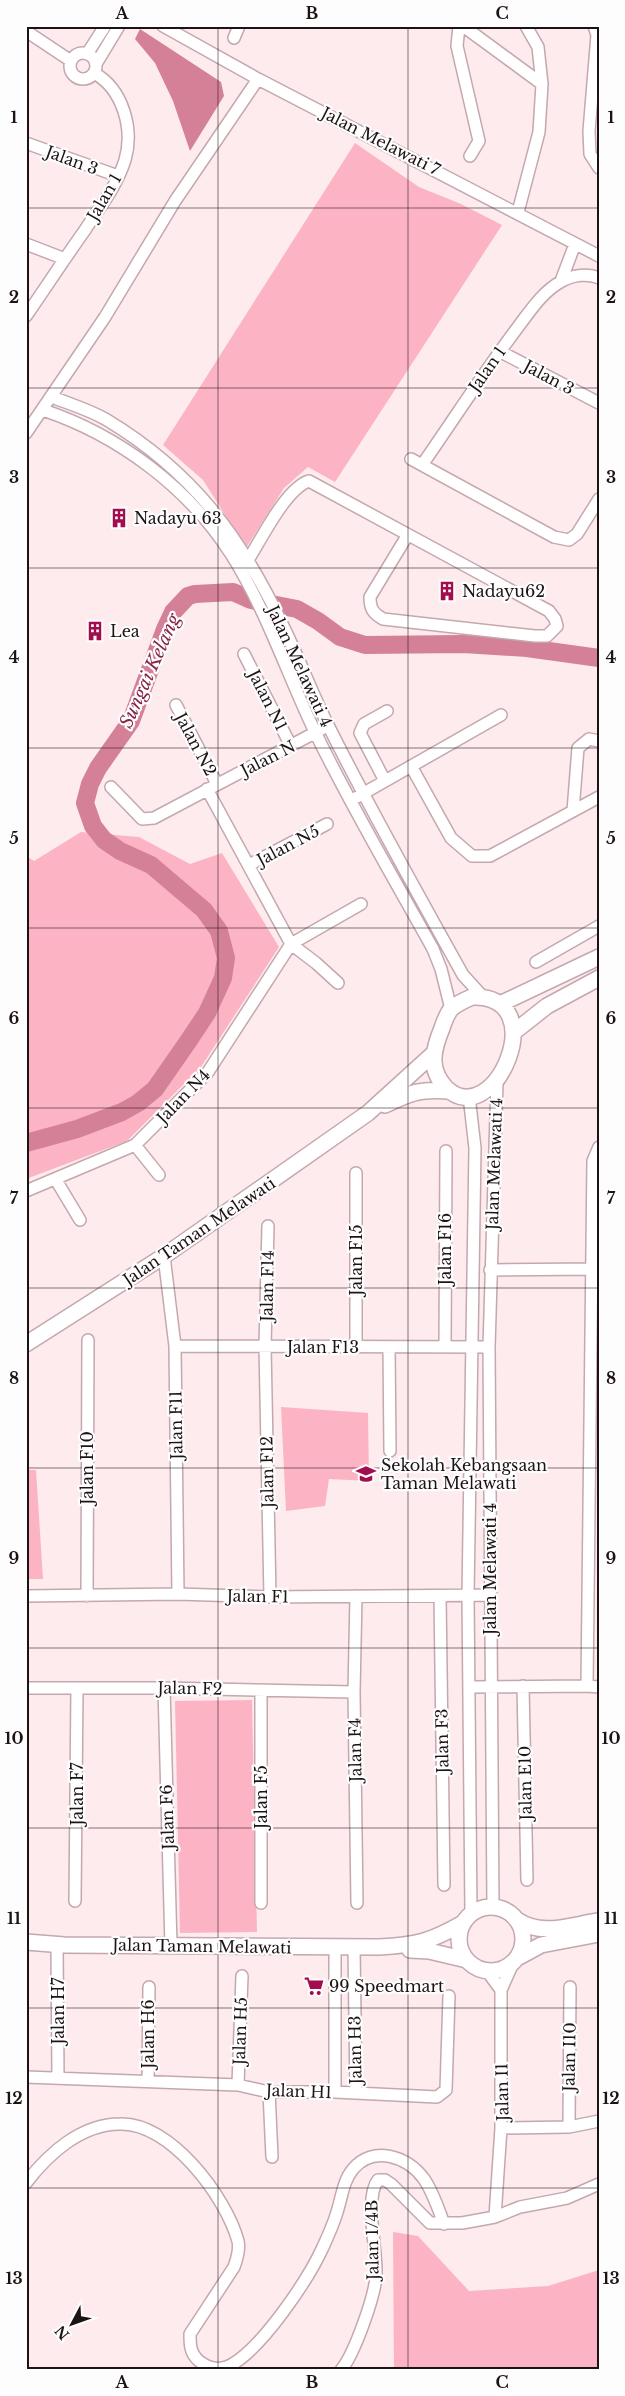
<svg xmlns="http://www.w3.org/2000/svg" width="625" height="2396" viewBox="0 0 625 2396" font-family="'Libre Baskerville',serif">
<rect width="100%" height="100%" fill="#fdebee"/>
<path fill="#fcb4c5" d="M 355,143 L 419,187 L 461,204 L 502,225 L 335,482 L 308,467 L 284,488 L 246,548 L 203,480 L 163,445 Z
M 81,832 L 139,837 L 190,864 L 222,853 L 279,947 L 201,1067 L 127,1141 L 26,1179 L 26,856 L 34,861 Z
M 281,1407 L 368,1413 L 369,1481 L 329,1479 L 325,1506 L 286,1511 Z
M 26,1470 L 36,1470 L 43,1579 L 26,1579 Z
M 252,1700 L 257,1932 L 180,1933 L 175,1701 Z
M 393,2232 L 418,2236 L 469,2291 L 548,2286 L 599,2270 L 599,2370 L 394,2370 Z"/>
<path fill="#d48197" d="M 140,29 L 221,82 L 224,96 L 190,151 L 173,101 L 155,63 L 135,39 Z"/>
<g fill="none" stroke-linecap="round" stroke-linejoin="round">
<path stroke="#d48197" stroke-width="18" d="M 26,1143 L 77,1129 L 122,1112 L 138,1103 L 155,1089 L 187,1043 L 207,1013 L 223,978 L 226,958 L 219,931 L 204,910 L 151,865 L 120,851 L 104,840 L 93,826 L 85,803 L 90,784 L 98,768 L 131,721 L 165,629 L 173,612 L 188,596 L 195,594 L 233,592 L 251,600 L 297,609 L 318,621 L 340,637 L 365,645 L 463,644 L 527,648 L 599,658"/>
<defs>
<path id="minor" d="M 163,26 L 258,79 L 599,256
M 459,26 L 457,46 L 479,141 L 470,156
M 463,26 L 542,84
M 594,26 L 597,35 L 589,131 L 590,154 L 599,168
M 26,31 L 71,61
M 234,38 L 239,26
M70 66a13 13 0 1 1 26 0a13 13 0 1 1-26 0Z
M 87,54 L 105,26
M 96,64 L 119,26
M 26,143 L 118,176
M 518,212 L 539,132 L 542,84 L 538,47 L 526,26
M 26,244 L 65,259
M 561,281 L 575,244
M 26,316 C 46,287 65,258 85,230 C 99,208 117,186 125,160 C 134,129 123,89 94,73
M 499,351 L 599,403
M 52,397 C 70,404 90,410 107,420 C 193,472 241,537 283,626 C 300,660 313,696 330,729 C 372,813 418,894 463,975 L 483,997
M 43,410 C 118,435 188,487 231,554 C 266,609 287,674 315,732 C 351,806 393,877 433,949 L 441,969 L 451,1009
M 26,433 L 105,317 L 175,201 L 258,79
M 411,459 L 554,537 L 569,540 L 577,534 L 599,499
M 422,465 C 454,419 484,372 518,327 C 530,311 543,291 562,281 C 573,275 588,273 599,278
M 248,560 C 261,540 286,488 309,481 L 549,611 L 555,619 L 557,626 L 547,636 L 535,636 L 383,619 C 373,613 370,609 370,597 L 407,536
M 244,654 L 291,746
M 176,705 L 217,784
M 411,766 L 451,838 L 472,856 L 490,856 L 599,797
M 385,781 L 360,733 L 364,724 L 387,711
M 111,787 L 142,819 L 154,818 L 322,729
M 207,789 L 291,944 L 316,963 L 338,983
M 357,797 L 501,715
M 573,811 L 578,748 L 589,739 L 599,741
M 249,865 L 327,824
M 536,962 L 599,926
M 469,1096 L 475,1148 L 468,1595 L 471,1914
M 135,1145 L 159,1175
M 356,1173 L 356,1347
M 56,1180 L 80,1220
M 26,1191 L 135,1145 L 208,1072 L 291,944 L 361,904
M 268,1226 L 265,1346 L 270,1597
M 164,1256 L 175,1346 L 178,1594
M 490,1270 L 592,1269
M 175,1346 L 489,1347
M 389,1347 L 390,1451
M 445,1347 L 446,1151
M 26,1596 L 178,1594 L 270,1597 L 490,1595
M 87,1596 L 88,1340
M 356,1596 L 354,1692 L 357,1903
M 440,1596 L 444,1885
M 523,1686 L 527,1880
M 587,1686 L 593,1161 L 599,1147
M 469,1687 L 587,1686 L 599,1687
M 26,1688 L 164,1688 L 354,1692
M 164,1688 L 171,1946
M 261,1690 L 261,1903
M 75,1901 L 77,1688
M 493,1907 L 489,1347 L 497,1082
M 57,1944 L 58,2078
M 354,1947 L 356,2093
M 335,1948 L 335,2092
M 487,1971 L 501,1990
M 26,2077 L 238,2085 L 269,2092 L 335,2092 L 437,2097 L 446,2090 L 449,1996
M 148,2081 L 149,1987
M 238,2085 L 242,1976
M 269,2092 L 272,2157
M 569,2127 L 570,1987
M 501,2128 L 569,2127 L 599,2121
M 26,2183 C 48,2154 81,2124 120,2124 C 170,2122 226,2197 238,2241 C 240,2250 237,2259 234,2267 L 190,2334 C 190,2345 190,2353 199,2361 C 208,2368 220,2371 231,2365 C 262,2348 308,2280 323,2247 C 328,2236 334,2223 337,2212 C 342,2197 343,2181 353,2169 C 373,2145 407,2156 424,2179 C 433,2192 438,2208 444,2224
M 495,2217 L 501,2128 L 501,1990 L 513,1963
M 341,2370 C 354,2355 376,2294 376,2274 C 377,2250 364,2198 378,2180 L 385,2180 L 391,2184 L 430,2223 L 462,2223 L 495,2217 L 520,2207 L 567,2198 L 599,2184"/>
<path id="major" d="M 472,997 C 555,994 494,1134 446,1088 C 428,1069 433,1050 442,1028 C 444,1022 447,1013 452,1008 C 458,1003 465,1000 472,997 Z
M 500,1004 L 599,957
M 514,1032 L 547,1006 L 599,978
M 385,1105 C 412,1092 419,1089 450,1091
M 26,1344 L 164,1256 L 368,1113 L 433,1054
M459 1939a32 32 0 1 1 64 0a32 32 0 1 1-64 0Z
M 517,1920 C 542,1937 570,1925 599,1921
M 26,1942 L 64,1945 L 379,1947 C 416,1945 430,1942 463,1923
M 410,1950 L 429,1951 L 467,1960
M 517,1958 L 541,1945 L 599,1934"/>
</defs>
<use href="#minor" stroke="#c4a8ae" stroke-width="14"/>
<use href="#major" stroke="#c4a8ae" stroke-width="18"/>
<use href="#minor" stroke="#fff" stroke-width="11"/>
<use href="#major" stroke="#fff" stroke-width="15"/>
</g>
<path fill="none" stroke="#1d1315" stroke-width="1" stroke-opacity="0.55" d="M 218,26 L 218,2370M 408,26 L 408,2370M 26,208 L 599,208M 26,388 L 599,388M 26,568 L 599,568M 26,748 L 599,748M 26,928 L 599,928M 26,1108 L 599,1108M 26,1288 L 599,1288M 26,1468 L 599,1468M 26,1648 L 599,1648M 26,1828 L 599,1828M 26,2008 L 599,2008M 26,2188 L 599,2188"/>
<defs>
<symbol id="building-bare" viewBox="-9 -9 18 18"><path d="M-4-6H4V6H1V3H-1V6H-4ZM-2.5-4.3h1.7v1.8h-1.7ZM.8-4.3h1.7v1.8H.8ZM-2.5-1h1.7V.8h-1.7ZM.8-1h1.7V.8H.8Z" fill="#a20d4e" stroke="#fdfdfd" stroke-width="2.5" paint-order="stroke"/></symbol>
<symbol id="school-bare" viewBox="-9 -9 18 18"><path d="M0-5L7-2L0 1L-7-2ZM-4 1L0 2.5L4 1V4Q0 6-4 4Z" fill="#a20d4e" stroke="#fdfdfd" stroke-width="2.5" paint-order="stroke"/></symbol>
<symbol id="supermarket-bare" viewBox="-9 -9 18 18"><path d="M-6-5.5h2.5l.6 2H6L4.5 2H-2.5L-4.4-4H-6ZM-1.5 3.2a1.3 1.3 0 1 0 .1 0ZM3 3.2a1.3 1.3 0 1 0 .1 0Z" fill="#a20d4e" stroke="#fdfdfd" stroke-width="2.5" paint-order="stroke"/></symbol>
</defs>
<g fill-rule="evenodd">
<use href="#building-bare" x="105" y="504" width="28" height="28"/>
<use href="#building-bare" x="433" y="577" width="28" height="28"/>
<use href="#building-bare" x="81" y="617" width="28" height="28"/>
<use href="#school-bare" x="352" y="1460" width="28" height="28"/>
<use href="#supermarket-bare" x="300" y="1972" width="28" height="28"/>
</g>
<g text-anchor="middle" dominant-baseline="central" stroke-width="4.5" stroke-linejoin="round" paint-order="stroke">
<g font-size="16" fill="#1d1315" stroke="#fdfdfd">
<text transform="translate(381 141) rotate(27)">Jalan Melawati 7</text>
<text transform="translate(72 160) rotate(20)">Jalan 3</text>
<text transform="translate(104 197) rotate(-60)">Jalan 1</text>
<text transform="translate(487 369) rotate(-55)">Jalan 1</text>
<text transform="translate(549 377) rotate(28)">Jalan 3</text>
<text transform="translate(300 666) rotate(65)">Jalan Melawati 4</text>
<text transform="translate(268 700) rotate(63)">Jalan N1</text>
<text transform="translate(196 744) rotate(62)">Jalan N2</text>
<text transform="translate(268 758) rotate(-27)">Jalan N</text>
<text transform="translate(288 845) rotate(-28)">Jalan N5</text>
<text transform="translate(183 1096) rotate(-46)">Jalan N4</text>
<text transform="translate(494 1164) rotate(-88)">Jalan Melawati 4</text>
<text transform="translate(199 1231) rotate(-34)">Jalan Taman Melawati</text>
<text transform="translate(445 1249) rotate(-90)">Jalan F16</text>
<text transform="translate(356 1260) rotate(-90)">Jalan F15</text>
<text transform="translate(267 1286) rotate(-89)">Jalan F14</text>
<text x="323" y="1347">Jalan F13</text>
<text transform="translate(176 1425) rotate(-91)">Jalan F11</text>
<text transform="translate(87 1468) rotate(-90)">Jalan F10</text>
<text transform="translate(267 1472) rotate(-91)">Jalan F12</text>
<text transform="translate(490 1569) rotate(-90)">Jalan Melawati 4</text>
<text transform="translate(258 1596) rotate(1)">Jalan F1</text>
<text transform="translate(190 1688) rotate(1)">Jalan F2</text>
<text transform="translate(442 1741) rotate(-91)">Jalan F3</text>
<text transform="translate(355 1750) rotate(-91)">Jalan F4</text>
<text transform="translate(525 1783) rotate(-91)">Jalan E10</text>
<text transform="translate(77 1794) rotate(-90)">Jalan F7</text>
<text transform="translate(261 1797) rotate(-90)">Jalan F5</text>
<text transform="translate(167 1817) rotate(-92)">Jalan F6</text>
<text transform="translate(202 1946) rotate(1)">Jalan Taman Melawati</text>
<text transform="translate(58 2011) rotate(-90)">Jalan H7</text>
<text transform="translate(240 2031) rotate(-88)">Jalan H5</text>
<text transform="translate(148 2034) rotate(-90)">Jalan H6</text>
<text transform="translate(355 2050) rotate(-91)">Jalan H3</text>
<text transform="translate(569 2057) rotate(-89)">Jalan I10</text>
<text transform="translate(299 2091) rotate(2)">Jalan H1</text>
<text transform="translate(502 2092) rotate(-91)">Jalan I1</text>
<text transform="translate(372 2240) rotate(-91)">Jalan 1/4B</text>
</g>
<g font-size="16" fill="#1d1315" stroke="#fdfdfd" text-anchor="start">
<text x="134" y="518">Nadayu 63</text>
<text x="462" y="591">Nadayu62</text>
<text x="110" y="631">Lea</text>
<text x="381" y="1465">Sekolah Kebangsaan<tspan x="381" dy="18">Taman Melawati</tspan></text>
<text x="329" y="1986">99 Speedmart</text>
</g>
<g font-size="18" font-style="italic" fill="#862447" stroke="#fdfdfd">
<text transform="translate(150 671) rotate(-66)">Sungai Kelang</text>
</g>
</g>
<rect width="625" height="2396" fill="none" stroke="#fdfdfd" stroke-width="55"/>
<g transform="translate(72 2324) rotate(229)" stroke="#fdfdfd" stroke-width="4" paint-order="stroke">
<path d="M0-4L9 19L0 12L-9 19Z" fill="#1d1315"/>
<text y="-8" font-size="14" font-weight="bold" text-anchor="middle" fill="#1d1315">N</text>
</g>
<rect x="28" y="28" width="570" height="2340" fill="none" stroke="#1d1315" stroke-width="2"/>
<g font-size="16" text-anchor="middle" font-weight="bold" fill="#1d1315">
<text x="122" y="19">A</text>
<text x="312" y="19">B</text>
<text x="502" y="19">C</text>
<text x="14" y="123">1</text>
<text x="611" y="123">1</text>
<text x="14" y="303">2</text>
<text x="611" y="303">2</text>
<text x="14" y="483">3</text>
<text x="611" y="483">3</text>
<text x="14" y="663">4</text>
<text x="611" y="663">4</text>
<text x="14" y="844">5</text>
<text x="611" y="844">5</text>
<text x="14" y="1024">6</text>
<text x="611" y="1024">6</text>
<text x="14" y="1204">7</text>
<text x="611" y="1204">7</text>
<text x="14" y="1384">8</text>
<text x="611" y="1384">8</text>
<text x="14" y="1564">9</text>
<text x="611" y="1564">9</text>
<text x="14" y="1744">10</text>
<text x="611" y="1744">10</text>
<text x="14" y="1924">11</text>
<text x="611" y="1924">11</text>
<text x="14" y="2104">12</text>
<text x="611" y="2104">12</text>
<text x="14" y="2284">13</text>
<text x="611" y="2284">13</text>
<text x="122" y="2388">A</text>
<text x="312" y="2388">B</text>
<text x="502" y="2388">C</text>
</g>
</svg>
